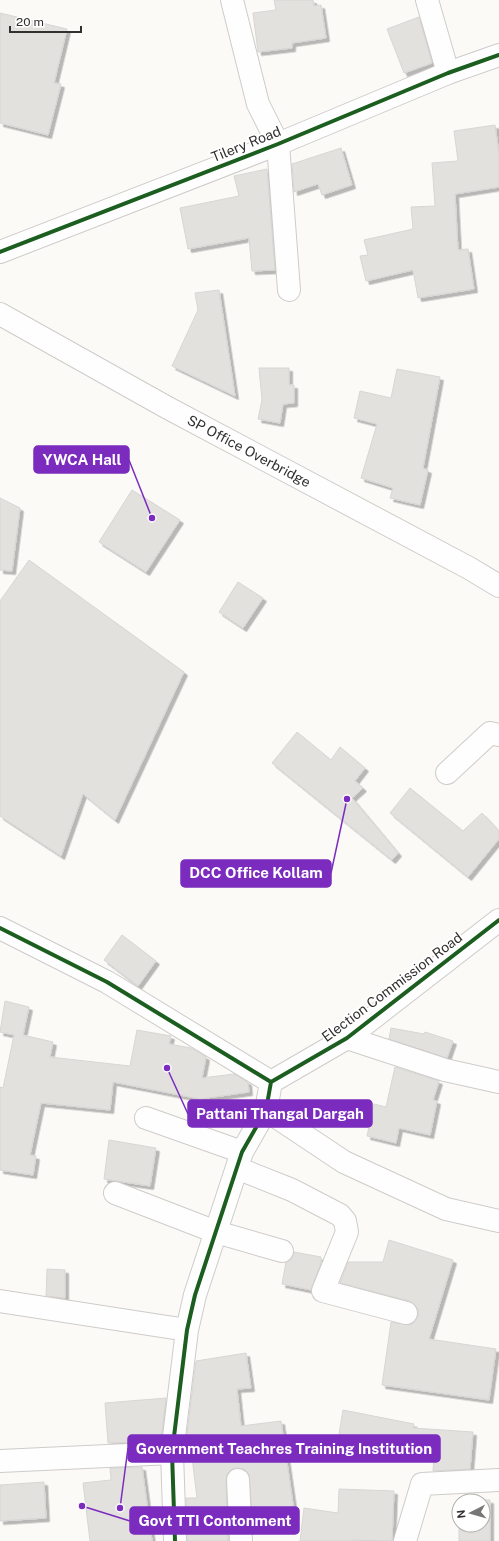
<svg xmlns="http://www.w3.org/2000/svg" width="499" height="1541" viewBox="0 0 499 1541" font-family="'Public Sans',sans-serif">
<defs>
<filter id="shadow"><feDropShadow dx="3.5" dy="3.5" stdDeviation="0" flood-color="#0004"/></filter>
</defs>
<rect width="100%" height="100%" fill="#fcfaf7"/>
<path fill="#e2e1de" stroke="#d7d6d4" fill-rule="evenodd" filter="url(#shadow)" d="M 274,0 L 313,0 L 314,6 L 321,5 L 326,38 L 292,43 L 292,48 L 258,52 L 253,13 L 276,10 Z
M 0,13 L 67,29 L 54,83 L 61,84 L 48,135 L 0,123 Z
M 419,17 L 432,63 L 404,73 L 387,29 Z
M 495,125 L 499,154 L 499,187 L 455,194 L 458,250 L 468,249 L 474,289 L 418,298 L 413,270 L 366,281 L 360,256 L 368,255 L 364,240 L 413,229 L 411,207 L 435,206 L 432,163 L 458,161 L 454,131 Z
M 341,148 L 352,185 L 322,195 L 318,184 L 294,192 L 292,164 Z
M 267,169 L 275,270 L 252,271 L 249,238 L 188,249 L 180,208 L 239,196 L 234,176 Z
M 219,290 L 231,369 L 235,396 L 172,366 L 198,310 L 195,293 Z
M 259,368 L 289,368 L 289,385 L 294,385 L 294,403 L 283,404 L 280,423 L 258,419 L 262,400 Z
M 397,369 L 440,377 L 423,468 L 428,470 L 420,505 L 390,498 L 393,488 L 361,478 L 377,424 L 354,418 L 360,391 L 391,398 Z
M 132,490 L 180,520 L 146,572 L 99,542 Z
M 0,498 L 20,508 L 12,571 L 0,570 Z
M 29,560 L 184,672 L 115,820 L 83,794 L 61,856 L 0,816 L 0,601 Z
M 238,582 L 263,598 L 243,628 L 219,612 Z
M 297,732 L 331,760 L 340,747 L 365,768 L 355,781 L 363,788 L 352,798 L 398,853 L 392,860 L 272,763 Z
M 410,788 L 463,831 L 482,813 L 499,831 L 499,839 L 468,877 L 390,813 Z
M 122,935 L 156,961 L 138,986 L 104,960 Z
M 5,1001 L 29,1007 L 23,1035 L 53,1042 L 50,1057 L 130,1066 L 137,1030 L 171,1036 L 169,1044 L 191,1048 L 206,1057 L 202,1078 L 234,1074 L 248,1082 L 249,1092 L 200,1099 L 113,1082 L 110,1110 L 41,1103 L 30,1155 L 36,1156 L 33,1175 L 0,1170 L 0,1087 L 3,1088 L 14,1035 L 0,1032 Z
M 391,1028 L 424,1034 L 425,1032 L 453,1041 L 447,1058 L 389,1039 Z
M 395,1067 L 439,1081 L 433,1100 L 437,1101 L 430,1135 L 399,1128 L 396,1143 L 367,1136 L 374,1104 L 386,1107 Z
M 109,1140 L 156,1148 L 150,1186 L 104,1179 Z
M 389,1240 L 453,1260 L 429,1339 L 496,1349 L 489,1400 L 382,1385 L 391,1322 L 410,1325 L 415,1322 L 418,1317 L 418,1309 L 414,1304 L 409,1301 L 340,1283 L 348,1262 L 383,1262 Z
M 294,1252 L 321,1257 L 321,1263 L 311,1290 L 282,1284 L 286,1262 L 291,1260 Z
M 47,1269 L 65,1270 L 65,1298 L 46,1296 Z
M 246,1353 L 251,1388 L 237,1389 L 241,1426 L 281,1421 L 294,1511 L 252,1514 L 249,1474 L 244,1469 L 237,1468 L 232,1469 L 227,1474 L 226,1480 L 228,1541 L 187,1541 L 186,1498 L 197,1498 L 190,1441 L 186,1441 L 196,1361 Z
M 166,1398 L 161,1441 L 108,1443 L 105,1403 Z
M 343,1410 L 414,1424 L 413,1428 L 473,1432 L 470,1469 L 433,1471 L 434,1456 L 383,1446 L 384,1442 L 339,1434 Z
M 142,1467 L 152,1541 L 90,1541 L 83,1483 L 111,1480 L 110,1468 Z
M 44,1482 L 46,1518 L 0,1521 L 0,1485 Z
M 339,1489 L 394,1491 L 392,1541 L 353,1540 L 353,1541 L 300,1541 L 304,1508 L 338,1513 Z
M 459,1500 L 490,1500 L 490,1541 L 459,1541 ZM 459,1501 L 483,1501 L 483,1525 L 459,1525 Z"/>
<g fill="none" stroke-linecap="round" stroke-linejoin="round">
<defs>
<path id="street" d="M 232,0 L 258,104 L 278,144 L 289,290
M 427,0 L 448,73
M 447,773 L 490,733 L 499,735
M 0,928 L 107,982 L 271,1082
M 347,1038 L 445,1070 L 499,1082
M 266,1110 L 344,1162 L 446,1209 L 499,1221
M 146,1118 L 242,1152
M 237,1168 L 292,1190 L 340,1215 L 345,1221 L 347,1232 L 323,1291 L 406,1313
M 115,1193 L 216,1232 L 282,1251
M 0,1301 L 187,1330
M 0,1461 L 172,1453
M 238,1480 L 241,1541
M 175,1541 L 172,1453 L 187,1330 L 195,1295 L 242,1152 L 266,1110 L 271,1082 L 347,1038 L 499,920
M 405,1541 L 422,1484 L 499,1480"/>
<path id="secondary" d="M 0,252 L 278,144 L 448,73 L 499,55
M 0,314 L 168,408 L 469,568 L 499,586"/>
</defs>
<use href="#street" stroke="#ceccca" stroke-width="24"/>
<use href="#secondary" stroke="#ceccca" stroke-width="24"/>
<use href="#street" stroke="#fffefe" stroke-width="22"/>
<use href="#secondary" stroke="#fffefe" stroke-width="22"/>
<defs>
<path id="cycleway" d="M 0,252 L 278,144 L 448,73 L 499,55
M 0,928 L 107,982 L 271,1082
M 175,1541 L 172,1453 L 187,1330 L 195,1295 L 242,1152 L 266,1110 L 271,1082 L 347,1038 L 499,920"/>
</defs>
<use href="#cycleway" stroke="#fff" stroke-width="6"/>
<use href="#cycleway" stroke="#1b5e20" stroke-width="4"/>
</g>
<g text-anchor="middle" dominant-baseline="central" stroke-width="3.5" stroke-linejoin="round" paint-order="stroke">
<g font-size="14" fill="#333130" stroke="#fff">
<text transform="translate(246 144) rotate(-22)">Tilery Road</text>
<text transform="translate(249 451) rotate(28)">SP Office Overbridge</text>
<text transform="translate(392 987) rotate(-37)">Election Commission Road</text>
</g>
</g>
<path fill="none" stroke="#7b2cbf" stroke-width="1.5" d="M152 518L129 460M347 799L331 873M167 1068L188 1114M120 1508L128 1448M82 1506L130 1521"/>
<g fill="#7b2cbf" stroke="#fff" stroke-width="1.5">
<circle cx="152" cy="518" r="4"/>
<circle cx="347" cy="799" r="4"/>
<circle cx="167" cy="1068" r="4"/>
<circle cx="120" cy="1508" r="4"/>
<circle cx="82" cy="1506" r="4"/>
</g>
<g fill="#7b2cbf" stroke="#7b2cbf" stroke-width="1.5">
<rect x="34" y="446" width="95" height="27" rx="4"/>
<rect x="181" y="860" width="150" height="27" rx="4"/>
<rect x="188" y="1100" width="184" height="27" rx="4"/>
<rect x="128" y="1435" width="312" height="27" rx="4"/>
<rect x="130" y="1507" width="169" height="27" rx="4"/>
</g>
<g font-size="15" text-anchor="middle" font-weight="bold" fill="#fff">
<text x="82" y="465">YWCA Hall</text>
<text x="256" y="878">DCC Office Kollam</text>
<text x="280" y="1119">Pattani Thangal Dargah</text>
<text x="284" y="1454">Government Teachres Training Institution</text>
<text x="215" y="1526">Govt TTI Contonment</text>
</g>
<g transform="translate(471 1513) rotate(264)"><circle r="19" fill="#ffffff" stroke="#adadac"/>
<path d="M0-3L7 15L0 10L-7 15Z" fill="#797776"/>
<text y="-6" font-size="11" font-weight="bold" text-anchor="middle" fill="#333130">N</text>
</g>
<path d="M10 26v6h71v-6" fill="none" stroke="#333130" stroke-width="2"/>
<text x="16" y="26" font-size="12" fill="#333130" stroke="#ffffff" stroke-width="3" paint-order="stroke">20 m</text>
</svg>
